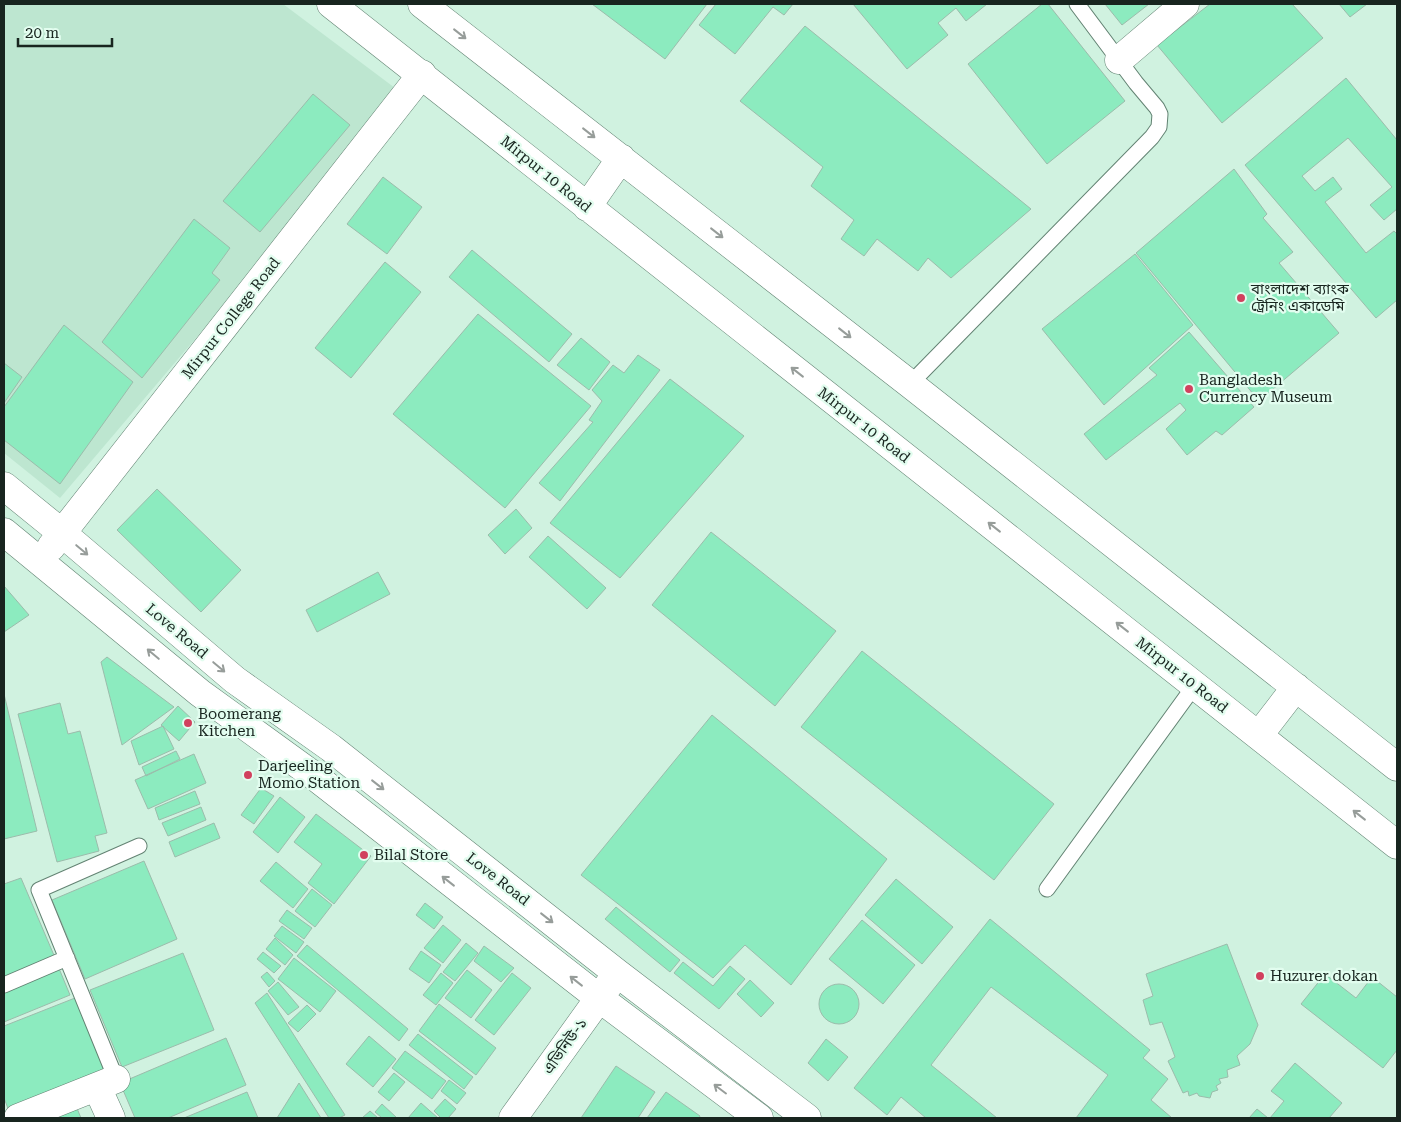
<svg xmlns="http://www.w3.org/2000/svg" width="1401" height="1122" viewBox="0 0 1401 1122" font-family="'Roboto Serif','Noto Sans Bengali',serif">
<rect width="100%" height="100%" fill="#d0f2e0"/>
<path fill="#bde6d0" d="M 4,4 L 283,4 L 403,94 L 60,498 L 4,453 Z"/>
<path fill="#8cebbf" stroke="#9bbcab" d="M 592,4 L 707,4 L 665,59 Z
M 716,4 L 793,4 L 784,15 L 773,7 L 735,54 L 699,25 Z
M 853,4 L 987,4 L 966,21 L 956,8 L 938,23 L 948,35 L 907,69 Z
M 1042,4 L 1048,4 L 1125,101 L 1047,164 L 968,64 Z
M 1105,4 L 1149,4 L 1122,25 Z
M 1210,4 L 1292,4 L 1323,38 L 1222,123 L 1157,45 Z
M 1339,4 L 1367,4 L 1350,17 Z
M 805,26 L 1031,209 L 951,278 L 928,258 L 918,271 L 877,239 L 864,256 L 841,239 L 854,220 L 811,186 L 823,167 L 740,101 Z
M 1346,78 L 1397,140 L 1397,209 L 1384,220 L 1370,205 L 1392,187 L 1348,138 L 1302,176 L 1315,191 L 1333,177 L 1342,189 L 1325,202 L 1366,253 L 1394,231 L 1397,234 L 1397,300 L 1376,318 L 1245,165 Z
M 313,94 L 350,125 L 260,232 L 223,201 Z
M 1234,169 L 1267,214 L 1263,218 L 1293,252 L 1279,263 L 1339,333 L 1259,401 L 1136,253 Z
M 383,177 L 422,207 L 387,254 L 347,224 Z
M 194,219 L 230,248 L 212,273 L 220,280 L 142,378 L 102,342 Z
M 472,250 L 572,334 L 549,362 L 449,277 Z
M 1135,254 L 1193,325 L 1104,405 L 1042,329 Z
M 385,262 L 421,292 L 351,378 L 315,348 Z
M 478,314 L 591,406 L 505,508 L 393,414 Z
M 64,325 L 133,382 L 60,484 L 4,440 L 4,407 Z
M 1189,332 L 1254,407 L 1222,435 L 1216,431 L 1187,455 L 1166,429 L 1186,410 L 1180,403 L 1106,460 L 1084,434 L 1157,375 L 1149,368 Z
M 581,338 L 610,362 L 589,390 L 557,365 Z
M 638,355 L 660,370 L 560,501 L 539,483 L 593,422 L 589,420 L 602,401 L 592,390 L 613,365 L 624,373 Z
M 4,363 L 22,377 L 4,403 Z
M 670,379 L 744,436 L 620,578 L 550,523 Z
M 157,489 L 241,570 L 201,612 L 117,530 Z
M 516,509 L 532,528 L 505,554 L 488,535 Z
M 711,532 L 836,631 L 775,706 L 652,605 Z
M 548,536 L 606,588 L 587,609 L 529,557 Z
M 378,572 L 390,594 L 317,632 L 306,610 Z
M 4,586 L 29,615 L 4,632 Z
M 862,651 L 1054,804 L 994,880 L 801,727 Z
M 107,657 L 174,707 L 122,745 L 101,662 Z
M 4,694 L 37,831 L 4,839 Z
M 60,703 L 68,734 L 80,731 L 107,833 L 95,836 L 99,851 L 57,862 L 18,714 Z
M 178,706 L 195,722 L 179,741 L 161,725 Z
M 712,715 L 887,859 L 791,985 L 745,945 L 713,978 L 581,875 Z
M 163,726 L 174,749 L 139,765 L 131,741 Z
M 176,751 L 180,759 L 146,776 L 142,767 Z
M 194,754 L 206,783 L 148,809 L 135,780 Z
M 261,788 L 274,796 L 254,824 L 241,815 Z
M 195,791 L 200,804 L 159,820 L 155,808 Z
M 280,797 L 305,817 L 278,853 L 253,832 Z
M 201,807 L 206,820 L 168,836 L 162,823 Z
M 316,814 L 371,856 L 334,904 L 308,883 L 322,864 L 294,842 Z
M 214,823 L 220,838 L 175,857 L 169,842 Z
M 144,861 L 177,939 L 85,979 L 52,900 Z
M 276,862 L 308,889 L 293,908 L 260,881 Z
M 21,878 L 56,960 L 4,981 L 4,884 Z
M 896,879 L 953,927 L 922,964 L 865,915 Z
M 312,889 L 332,905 L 315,927 L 295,911 Z
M 425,903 L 443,917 L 434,929 L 416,915 Z
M 616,907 L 680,960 L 670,972 L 605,919 Z
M 287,910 L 312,928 L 304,939 L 279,921 Z
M 990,919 L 1150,1050 L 1143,1058 L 1168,1079 L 1151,1100 L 1172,1118 L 1076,1118 L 1108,1075 L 991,987 L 931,1065 L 997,1118 L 926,1118 L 901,1097 L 887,1115 L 854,1088 Z
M 862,920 L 915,965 L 883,1004 L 829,959 Z
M 443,925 L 461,940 L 443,963 L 424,948 Z
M 282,926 L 304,942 L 296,953 L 274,936 Z
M 275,938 L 293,955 L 285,965 L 266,949 Z
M 466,943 L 478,953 L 455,981 L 443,972 Z
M 1227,944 L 1258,1025 L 1250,1044 L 1237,1056 L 1240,1065 L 1227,1070 L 1228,1077 L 1219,1079 L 1221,1083 L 1216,1086 L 1218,1090 L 1212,1092 L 1210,1098 L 1199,1096 L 1197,1093 L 1189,1096 L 1188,1091 L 1183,1093 L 1168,1061 L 1175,1057 L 1162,1022 L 1150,1025 L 1143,1000 L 1153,996 L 1146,974 Z
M 307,945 L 408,1029 L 399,1041 L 297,956 Z
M 484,946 L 514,968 L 501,982 L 474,961 Z
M 421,951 L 441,965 L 429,983 L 409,969 Z
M 263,952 L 281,966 L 274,973 L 257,959 Z
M 183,953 L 214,1030 L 122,1067 L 90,990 Z
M 294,958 L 336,991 L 320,1012 L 278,979 Z
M 683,962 L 713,986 L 730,966 L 745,979 L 719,1009 L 674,973 Z
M 58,966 L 70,995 L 4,1022 L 4,989 Z
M 467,970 L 492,990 L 471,1018 L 445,998 Z
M 267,972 L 275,981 L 269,987 L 261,977 Z
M 441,973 L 453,983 L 436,1005 L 423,995 Z
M 512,973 L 531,988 L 494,1035 L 475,1020 Z
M 1325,974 L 1356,998 L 1372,977 L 1397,997 L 1397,1050 L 1383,1068 L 1301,1004 Z
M 750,980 L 774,1003 L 761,1017 L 737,994 Z
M 278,982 L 299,1007 L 288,1015 L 268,991 Z
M819 1004a20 20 0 1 1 40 0a20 20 0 1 1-40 0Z
M 267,993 L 345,1115 L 339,1118 L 329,1118 L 255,1003 Z
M 75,998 L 105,1072 L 9,1111 L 4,1098 L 4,1026 Z
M 439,1004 L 496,1048 L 476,1075 L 419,1031 Z
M 307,1005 L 316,1014 L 298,1032 L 288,1023 Z
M 418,1034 L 473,1077 L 464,1089 L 409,1045 Z
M 369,1036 L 396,1059 L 373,1087 L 346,1064 Z
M 226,1038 L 246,1085 L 168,1118 L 135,1118 L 120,1083 Z
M 826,1039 L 848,1057 L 828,1081 L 808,1063 Z
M 405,1051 L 446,1081 L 432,1099 L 392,1068 Z
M 1295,1063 L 1342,1103 L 1329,1118 L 1270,1118 L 1284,1101 L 1271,1091 Z
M 616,1066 L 655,1092 L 638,1118 L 581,1118 Z
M 394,1073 L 405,1082 L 389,1101 L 378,1092 Z
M 449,1080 L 466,1093 L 457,1104 L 441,1091 Z
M 299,1083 L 321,1118 L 277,1118 Z
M 247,1092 L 258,1118 L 184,1118 Z
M 666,1092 L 700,1116 L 699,1118 L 647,1118 Z
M 445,1099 L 456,1109 L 448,1118 L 441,1118 L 434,1111 Z
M 421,1103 L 438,1118 L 408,1118 Z
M 382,1104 L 397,1118 L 382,1118 L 375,1112 Z
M 76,1106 L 81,1118 L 45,1118 Z
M 1257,1109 L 1268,1118 L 1249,1118 Z
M 370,1111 L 378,1118 L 362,1118 Z"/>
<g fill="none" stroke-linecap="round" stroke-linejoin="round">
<defs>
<path id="lane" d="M 910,384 L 1152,137 L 1159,127 L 1160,114 L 1157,108 L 1136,83 L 1077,4
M 1047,889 L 1195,685
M 4,985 L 67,958
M 116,1079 L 39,890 L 139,846"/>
<path id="street" d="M 1119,60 L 1185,4
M 97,1087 L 111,1118
M 18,1118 L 116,1079"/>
<path id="secondary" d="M 4,486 L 62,533 L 235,680 L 331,748 L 617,973 L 807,1118
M 4,532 L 200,693 L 313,775 L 599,998 L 759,1118
M 51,547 L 422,74
M 513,1118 L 610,983"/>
<path id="primary" d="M 331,4 L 1397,845
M 422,4 L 910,384 L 1397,767
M 587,207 L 621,158
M 1259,735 L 1296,687"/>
</defs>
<use href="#lane" stroke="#638373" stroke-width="17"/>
<use href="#street" stroke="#638373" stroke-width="29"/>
<use href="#secondary" stroke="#638373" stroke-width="29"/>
<use href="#primary" stroke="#638373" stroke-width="29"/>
<use href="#lane" stroke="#fff" stroke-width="15"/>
<use href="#street" stroke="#fff" stroke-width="28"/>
<use href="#secondary" stroke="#fff" stroke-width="28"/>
<use href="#primary" stroke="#fff" stroke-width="28"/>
</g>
<defs><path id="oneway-shaft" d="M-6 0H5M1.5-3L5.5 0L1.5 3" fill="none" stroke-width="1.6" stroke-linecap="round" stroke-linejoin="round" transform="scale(1.25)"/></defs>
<g stroke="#979d9a">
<use href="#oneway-shaft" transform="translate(460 34) rotate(38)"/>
<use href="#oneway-shaft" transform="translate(589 133) rotate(38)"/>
<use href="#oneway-shaft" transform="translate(717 233) rotate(38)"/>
<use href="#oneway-shaft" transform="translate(845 333) rotate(38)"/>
<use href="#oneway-shaft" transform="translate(797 372) rotate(-142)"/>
<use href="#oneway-shaft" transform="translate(994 527) rotate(-142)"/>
<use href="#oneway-shaft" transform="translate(82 550) rotate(40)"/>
<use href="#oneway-shaft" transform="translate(1122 627) rotate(-142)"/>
<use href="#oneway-shaft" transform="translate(153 654) rotate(-140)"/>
<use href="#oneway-shaft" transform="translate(219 667) rotate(40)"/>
<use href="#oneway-shaft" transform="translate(378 785) rotate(38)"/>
<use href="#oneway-shaft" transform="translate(1359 815) rotate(-142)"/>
<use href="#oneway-shaft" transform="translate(448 881) rotate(-142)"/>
<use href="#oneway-shaft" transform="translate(547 918) rotate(38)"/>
<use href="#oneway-shaft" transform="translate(576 981) rotate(-142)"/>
<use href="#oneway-shaft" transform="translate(720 1089) rotate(-143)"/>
</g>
<g fill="#d1415e" stroke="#e2fdef" stroke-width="2">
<circle cx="1241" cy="298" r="5"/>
<circle cx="1189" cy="389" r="5"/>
<circle cx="188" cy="723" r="5"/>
<circle cx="248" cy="775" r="5"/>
<circle cx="364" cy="855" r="5"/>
<circle cx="1260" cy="976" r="5"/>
</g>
<g text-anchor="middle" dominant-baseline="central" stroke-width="4.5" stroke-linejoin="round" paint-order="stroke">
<g font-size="15" fill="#18251f" stroke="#e2fdef">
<text transform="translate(546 174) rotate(39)">Mirpur 10 Road</text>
<text transform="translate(231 318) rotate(-52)">Mirpur College Road</text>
<text transform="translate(864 425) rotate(38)">Mirpur 10 Road</text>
<text transform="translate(177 631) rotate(40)">Love Road</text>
<text transform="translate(1182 675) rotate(38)">Mirpur 10 Road</text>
<text transform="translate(498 879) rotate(38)">Love Road</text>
<text transform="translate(565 1046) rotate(-55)">এভিনিউ-১</text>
</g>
<g font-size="15" fill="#18251f" stroke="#e2fdef" text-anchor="start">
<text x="1251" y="289">বাংলাদেশ ব্যাংক<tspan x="1251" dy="17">ট্রেনিং একাডেমি</tspan></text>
<text x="1199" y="380">Bangladesh<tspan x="1199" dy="17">Currency Museum</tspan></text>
<text x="198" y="714">Boomerang<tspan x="198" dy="17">Kitchen</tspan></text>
<text x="258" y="766">Darjeeling<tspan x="258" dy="17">Momo Station</tspan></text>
<text x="374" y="855">Bilal Store</text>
<text x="1270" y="976">Huzurer dokan</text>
</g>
</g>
<rect width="1401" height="1122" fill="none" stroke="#18251f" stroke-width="10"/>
<path d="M18 38v8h94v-8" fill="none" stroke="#18251f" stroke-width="2.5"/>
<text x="25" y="38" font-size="15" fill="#18251f" stroke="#e2fdef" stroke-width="4" paint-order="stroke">20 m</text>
</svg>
